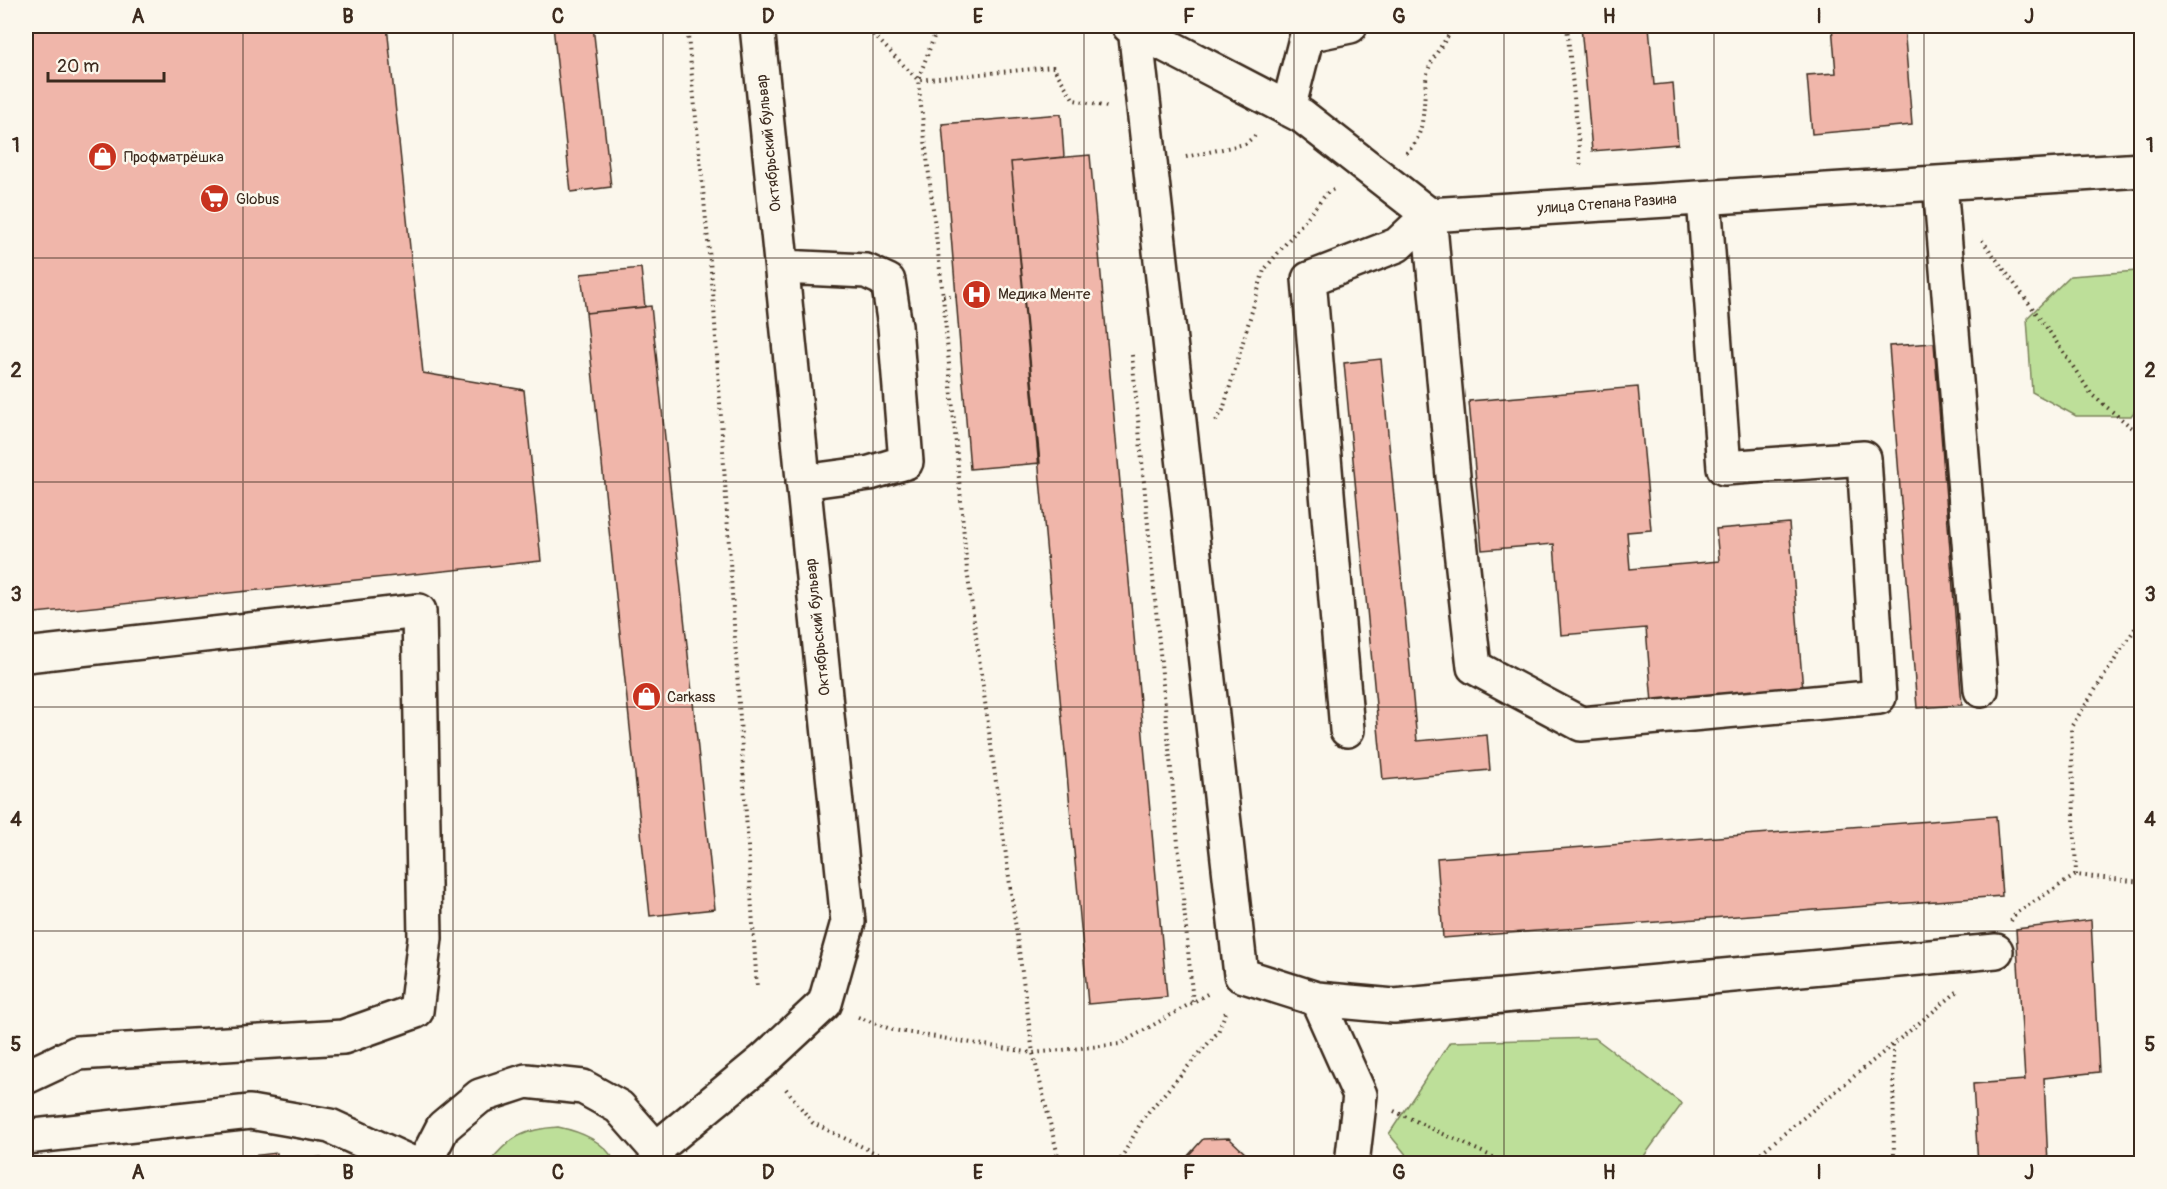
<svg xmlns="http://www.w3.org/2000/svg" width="2167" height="1189" viewBox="0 0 2167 1189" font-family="Pangolin,sans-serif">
<rect width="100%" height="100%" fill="#fbf7ec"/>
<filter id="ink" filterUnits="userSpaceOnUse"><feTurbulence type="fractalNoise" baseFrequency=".0167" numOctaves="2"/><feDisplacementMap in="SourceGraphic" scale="12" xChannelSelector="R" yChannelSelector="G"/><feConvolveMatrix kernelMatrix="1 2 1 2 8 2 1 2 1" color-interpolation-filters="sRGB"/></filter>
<g filter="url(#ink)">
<path fill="#bddf99" stroke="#7c845c" stroke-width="1.5" d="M 2137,271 L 2142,274 L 2142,401 L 2131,416 L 2076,416 L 2032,392 L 2027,318 L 2070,276 Z
M 1595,1038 L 1682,1104 L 1639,1163 L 1413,1163 L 1389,1134 L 1450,1042 Z
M 558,1127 C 582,1132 604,1141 616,1163 L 489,1163 C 509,1137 525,1129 558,1127 Z"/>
<path fill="#f0b6aa" stroke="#3b2a1e" stroke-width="1.5" d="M 26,26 L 387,26 L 423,373 L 524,390 L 541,561 L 26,614 Z
M 553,26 L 593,26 L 611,187 L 571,192 Z
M 1581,26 L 1649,26 L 1654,85 L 1673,83 L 1678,144 L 1592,151 Z
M 1832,26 L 1904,26 L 1912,125 L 1812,134 L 1807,75 L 1836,73 Z
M 1061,114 L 1064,157 L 1011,162 L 1040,463 L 970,469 L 942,124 Z
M 1090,155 L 1167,997 L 1088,1004 L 1011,162 Z
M 641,268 L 645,307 L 586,313 L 581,274 Z
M 651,306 L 715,909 L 650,916 L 586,313 Z
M 1934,343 L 1962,705 L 1917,708 L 1889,346 Z
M 1381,359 L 1417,741 L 1487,735 L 1490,770 L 1383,780 L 1344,363 Z
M 1638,387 L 1651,530 L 1627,532 L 1630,569 L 1719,561 L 1716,529 L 1789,523 L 1803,690 L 1652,703 L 1646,628 L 1561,635 L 1554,544 L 1482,550 L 1469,401 Z
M 1996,816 L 2002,896 L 1443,938 L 1437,858 Z
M 2091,920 L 2099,1072 L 2044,1078 L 2048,1164 L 1978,1164 L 1973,1084 L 2025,1080 L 2016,929 Z
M 1229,1138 L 1247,1155 L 1247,1164 L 1186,1164 L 1186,1158 L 1203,1139 Z
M 277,1153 L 277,1162 L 321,1157 L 322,1164 L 198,1164 L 198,1162 Z"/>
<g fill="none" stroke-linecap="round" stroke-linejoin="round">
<defs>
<path id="minor" d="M 1129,26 L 1302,116 L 1429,215 L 2142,170
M 1135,28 L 1241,975 L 1317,999 L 1394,1006 L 1996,951
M 1288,109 L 1307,35 L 1350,26
M 1940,183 L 1981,690
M 1429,215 L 1454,487 L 1474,667 L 1581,724 L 1879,697 L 1864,458 L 1724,468 L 1704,198
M 782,267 L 866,271 L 888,281 L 895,326 L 906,462 L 870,473 L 803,482
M 26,655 L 419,611 L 425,938 L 416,1011 L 343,1037 L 77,1053 L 26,1077
M 1347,730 L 1309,279 L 1397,245 L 1429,215
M 1317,999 L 1360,1095 L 1352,1164
M 26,1137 L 250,1112 L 330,1126 L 413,1164
M 656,1149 L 764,1060 L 825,1003 L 848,922 L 757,26
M 424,1164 L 443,1127 L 480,1096 L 526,1081 L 583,1087 L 619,1107 L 656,1149 L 659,1164"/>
</defs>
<use href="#minor" stroke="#3b2a1e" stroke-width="38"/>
<path stroke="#3b2a1e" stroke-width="4" stroke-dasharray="1.5 4.5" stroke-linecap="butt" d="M 687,26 L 713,292 L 757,989
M 865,26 L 918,80 L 1053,67 L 1074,100 L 1107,107
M 938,26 L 918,80 L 943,296 L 967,570 L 1033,1053 L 1120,1044 L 1209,993
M 1567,26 L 1581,168
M 1406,153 C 1428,136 1422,99 1427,74 C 1430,60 1447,38 1455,26
M 1186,157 L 1245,144 L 1257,134
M 1982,240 L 2045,325 L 2092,395 L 2142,436
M 943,296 L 956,296
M 1132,355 L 1193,1003
M 1216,421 L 1223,410 L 1264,270 L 1328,192 L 1336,188
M 2076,875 L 2071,727 L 2142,618
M 2011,921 L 2016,913 L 2076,875 L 2142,882
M 858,1017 L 893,1030 L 1033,1053 L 1060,1164
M 1893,1045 L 1894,1164
M 786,1089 L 813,1123 L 898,1164
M 1394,1111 L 1508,1164
M 1118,1164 L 1144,1117 L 1218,1032 L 1227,1009
M 1747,1164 L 1957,992"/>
<use href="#minor" stroke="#fbf7ec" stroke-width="33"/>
</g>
</g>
<path fill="none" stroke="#3b2a1e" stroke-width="1.5" stroke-opacity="0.55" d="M 243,26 L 243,1164M 453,26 L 453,1164M 663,26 L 663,1164M 873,26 L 873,1164M 1084,26 L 1084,1164M 1294,26 L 1294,1164M 1504,26 L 1504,1164M 1714,26 L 1714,1164M 1924,26 L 1924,1164M 26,258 L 2142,258M 26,482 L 2142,482M 26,707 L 2142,707M 26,931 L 2142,931"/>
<defs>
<symbol id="shop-disc" viewBox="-11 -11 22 22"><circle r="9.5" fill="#c8321e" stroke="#fbf7ec"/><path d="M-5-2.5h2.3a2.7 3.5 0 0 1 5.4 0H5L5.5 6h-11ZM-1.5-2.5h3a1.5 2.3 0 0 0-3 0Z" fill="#fff"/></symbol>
<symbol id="supermarket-disc" viewBox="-11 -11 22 22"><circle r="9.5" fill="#c8321e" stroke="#fbf7ec"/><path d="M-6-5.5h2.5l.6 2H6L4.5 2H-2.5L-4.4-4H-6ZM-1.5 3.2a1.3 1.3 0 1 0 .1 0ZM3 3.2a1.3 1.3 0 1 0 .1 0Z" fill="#fff"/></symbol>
<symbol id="hospital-disc" viewBox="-11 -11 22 22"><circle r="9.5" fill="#c8321e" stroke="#fbf7ec"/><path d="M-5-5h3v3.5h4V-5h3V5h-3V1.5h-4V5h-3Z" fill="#fff"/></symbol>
</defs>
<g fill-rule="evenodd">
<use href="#shop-disc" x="86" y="140" width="33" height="33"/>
<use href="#supermarket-disc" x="198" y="182" width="33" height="33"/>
<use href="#hospital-disc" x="960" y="278" width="33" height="33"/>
<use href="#shop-disc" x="630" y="680" width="33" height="33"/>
</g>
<g text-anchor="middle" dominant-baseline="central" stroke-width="5" stroke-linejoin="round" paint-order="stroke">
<g font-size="15" fill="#3b2a1e" stroke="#fbf7ec">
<text transform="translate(769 143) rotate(-96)">Октябрьский бульвар</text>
<text transform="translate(1607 204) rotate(-4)">улица Степана Разина</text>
<text transform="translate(818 627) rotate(-96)">Октябрьский бульвар</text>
</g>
<g font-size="15" fill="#3b2a1e" stroke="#fbf7ec" text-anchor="start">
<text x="124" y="157">Профматрёшка</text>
<text x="236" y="199">Globus</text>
<text x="998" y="294">Медика Менте</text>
<text x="667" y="697">Carkass</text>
</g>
</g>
<rect width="2167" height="1189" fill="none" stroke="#fbf7ec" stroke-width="66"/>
<path d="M48 72v9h116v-9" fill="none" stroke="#3b2a1e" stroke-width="3"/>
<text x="57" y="72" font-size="18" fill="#3b2a1e" stroke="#fbf7ec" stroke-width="4.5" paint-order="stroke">20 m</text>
<rect x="33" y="33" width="2101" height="1123" fill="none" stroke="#3b2a1e" stroke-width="2"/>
<g font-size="20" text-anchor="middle" font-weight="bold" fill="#3b2a1e">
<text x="138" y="23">A</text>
<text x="348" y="23">B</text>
<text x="558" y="23">C</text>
<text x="768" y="23">D</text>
<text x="978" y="23">E</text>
<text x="1189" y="23">F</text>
<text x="1399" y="23">G</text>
<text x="1609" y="23">H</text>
<text x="1819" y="23">I</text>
<text x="2029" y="23">J</text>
<text x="16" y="152">1</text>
<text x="2150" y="152">1</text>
<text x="16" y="377">2</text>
<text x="2150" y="377">2</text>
<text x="16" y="601">3</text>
<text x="2150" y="601">3</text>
<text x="16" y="826">4</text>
<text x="2150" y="826">4</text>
<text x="16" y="1051">5</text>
<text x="2150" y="1051">5</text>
<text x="138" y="1179">A</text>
<text x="348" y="1179">B</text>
<text x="558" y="1179">C</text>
<text x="768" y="1179">D</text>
<text x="978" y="1179">E</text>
<text x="1189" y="1179">F</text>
<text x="1399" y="1179">G</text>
<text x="1609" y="1179">H</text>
<text x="1819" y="1179">I</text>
<text x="2029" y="1179">J</text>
</g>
</svg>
